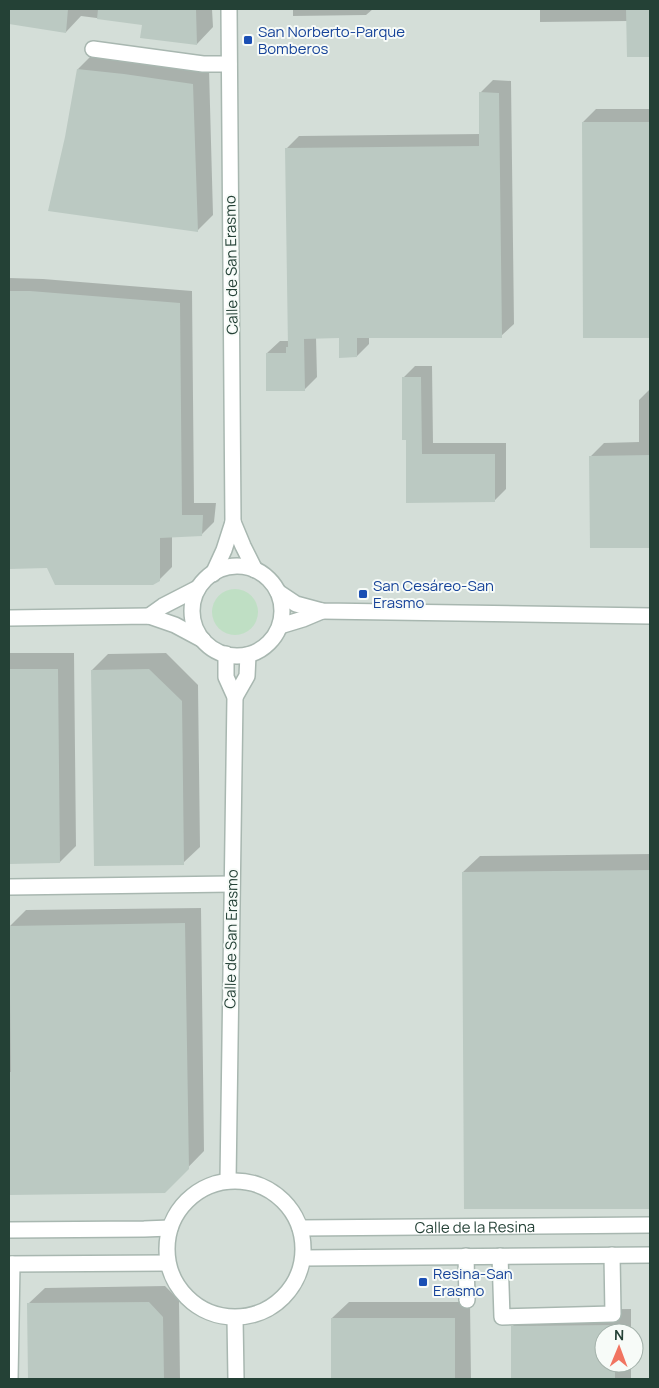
<svg xmlns="http://www.w3.org/2000/svg" width="659" height="1388" viewBox="0 0 659 1388" font-family="Manrope,sans-serif">
<rect width="100%" height="100%" fill="#e6eeea"/>
<path fill="#d4ded8" fill-rule="evenodd" d="M 9,9 L 650,9 L 650,1379 L 9,1379 ZM 604,1333 L 634,1333 L 634,1363 L 604,1363 Z"/>
<path fill="#bfdfc4" d="M212 612a23 23 0 1 1 46 0a23 23 0 1 1-46 0Z"/>
<path fill="#0003" d="M 9,9 L 212,9 L 213,27 L 197,44 L 143,24 L 81,16 L 66,32 L 9,23 Z
M 293,9 L 373,9 L 366,15 L 293,16 Z
M 540,9 L 650,9 L 650,55 L 628,56 L 628,21 L 540,22 Z
M 94,53 L 209,69 L 213,215 L 197,231 L 66,137 L 78,69 Z
M 493,80 L 511,81 L 514,324 L 501,336 L 369,337 L 369,344 L 357,356 L 340,337 L 316,337 L 317,377 L 304,390 L 267,353 L 280,341 L 289,341 L 287,148 L 299,136 L 480,134 L 480,93 Z
M 596,109 L 650,109 L 650,336 L 584,337 L 583,122 Z
M 9,278 L 43,279 L 192,291 L 194,503 L 216,503 L 214,522 L 201,535 L 172,536 L 172,567 L 159,580 L 48,567 L 9,568 Z
M 415,366 L 432,366 L 433,443 L 506,443 L 506,489 L 494,501 L 407,501 L 407,439 L 403,378 Z
M 650,389 L 650,547 L 591,547 L 591,456 L 604,443 L 639,442 L 639,400 Z
M 9,653 L 74,653 L 76,846 L 60,862 L 9,863 Z
M 166,653 L 198,685 L 200,847 L 183,863 L 92,670 L 108,654 Z
M 650,854 L 650,1207 L 465,1208 L 463,872 L 480,856 Z
M 201,908 L 204,1151 L 164,1192 L 9,1194 L 9,989 L 11,989 L 10,926 L 26,910 Z
M 165,1286 L 179,1300 L 180,1379 L 29,1379 L 28,1304 L 45,1288 Z
M 349,1302 L 470,1302 L 471,1379 L 332,1379 L 332,1318 Z
M 631,1309 L 631,1333 L 604,1333 L 604,1363 L 631,1363 L 631,1379 L 512,1379 L 512,1327 L 528,1310 Z"/>
<path fill="#bbc9c2" d="M 9,9 L 68,9 L 66,33 L 9,24 Z
M 98,9 L 196,9 L 197,45 L 140,38 L 142,25 L 97,19 Z
M 626,9 L 650,9 L 650,57 L 627,57 Z
M 77,69 L 124,74 L 193,84 L 198,232 L 48,211 L 65,137 Z
M 479,92 L 499,93 L 502,338 L 357,338 L 357,357 L 339,358 L 339,338 L 304,339 L 305,391 L 266,391 L 266,353 L 286,353 L 286,347 L 288,347 L 285,148 L 479,146 Z
M 582,122 L 650,122 L 650,338 L 583,338 Z
M 9,291 L 30,291 L 180,303 L 182,515 L 203,515 L 202,536 L 160,538 L 160,581 L 153,585 L 55,585 L 47,568 L 9,569 Z
M 402,377 L 421,377 L 422,454 L 495,454 L 495,502 L 406,503 L 406,440 L 402,440 Z
M 650,455 L 650,548 L 590,548 L 589,456 Z
M 9,669 L 58,669 L 60,863 L 9,864 Z
M 149,669 L 182,701 L 184,865 L 94,866 L 91,670 Z
M 650,870 L 650,1209 L 464,1209 L 462,872 Z
M 185,923 L 189,1169 L 165,1193 L 9,1195 L 9,1072 L 11,1072 L 9,926 Z
M 149,1302 L 163,1317 L 164,1379 L 28,1379 L 27,1303 Z
M 331,1318 L 455,1318 L 455,1379 L 331,1379 Z
M 615,1325 L 615,1333 L 604,1333 L 604,1363 L 615,1363 L 615,1379 L 511,1379 L 511,1326 Z"/>
<g fill="none" stroke-linecap="round" stroke-linejoin="round">
<defs>
<g id="minor">
<path d="M 93,49 L 203,64 L 229,64"/>
<path d="M 233,522 L 243,546 L 255,570"/>
<circle cx="237" cy="611" r="45"/>
<path d="M 213,574 L 224,550 L 233,522 L 229,9"/>
<path d="M 278,592 L 296,604 L 322,611 L 650,616"/>
<path d="M 149,616 L 163,606 L 198,588"/>
<path d="M 9,618 L 149,616 L 175,625 L 203,640"/>
<path d="M 280,626 L 303,619 L 322,611"/>
<path d="M 226,654 L 226,677 L 235,697 L 228,1181"/>
<path d="M 235,697 L 247,676 L 248,655"/>
<path d="M 9,887 L 232,884"/>
<circle cx="235" cy="1249" r="68"/>
<path id="s1" d="M 300,1228 L 650,1225"/>
<path d="M 9,1230 L 144,1229 L 170,1228"/>
<path d="M 466,1256 L 467,1300"/>
<path d="M 500,1256 L 502,1317 L 613,1314 L 612,1255"/>
<path d="M 303,1258 L 650,1255"/>
<path d="M 9,1264 L 167,1263"/>
<path d="M 235,1318 L 236,1379"/>
<path d="M 10,1379 L 12,1264"/>
</g>
</defs>
<use href="#minor" stroke="#a8b7b0" stroke-width="18"/>
<use href="#minor" stroke="#fff" stroke-width="15"/>
</g>
<g fill="#1a4fb4" stroke="#f7fbf8" stroke-width="2">
<rect x="243" y="35" width="10" height="10" rx="2.5"/>
<rect x="358" y="589" width="10" height="10" rx="2.5"/>
<rect x="418" y="1277" width="10" height="10" rx="2.5"/>
</g>
<g text-anchor="middle" dominant-baseline="central" stroke-width="4" stroke-linejoin="round" paint-order="stroke">
<g font-size="15" fill="#164399" stroke="#f7fbf8" text-anchor="start">
<text x="258" y="31">San Norberto-Parque<tspan x="258" dy="17">Bomberos</tspan></text>
<text x="373" y="585">San Cesáreo-San<tspan x="373" dy="17">Erasmo</tspan></text>
<text x="433" y="1273">Resina-San<tspan x="433" dy="17">Erasmo</tspan></text>
</g>
<g font-size="15" fill="#244136" stroke="#f7fbf8">
<text transform="translate(231 265) rotate(-91)">Calle de San Erasmo</text>
<text transform="translate(231 939) rotate(-89)">Calle de San Erasmo</text>
<text stroke="none"><textPath href="#s1" startOffset="175">Calle de la Resina</textPath></text>
</g>
</g>
<rect width="659" height="1388" fill="none" stroke="#244136" stroke-width="20"/>
<g transform="translate(619 1348) rotate(1)"><circle r="24" fill="#f7fbf8" stroke="#a3b1aa"/>
<path d="M0-4L9 19L0 12L-9 19Z" fill="#f17461"/>
<text y="-8" font-size="14" font-weight="bold" text-anchor="middle" fill="#244136">N</text>
</g>
</svg>
